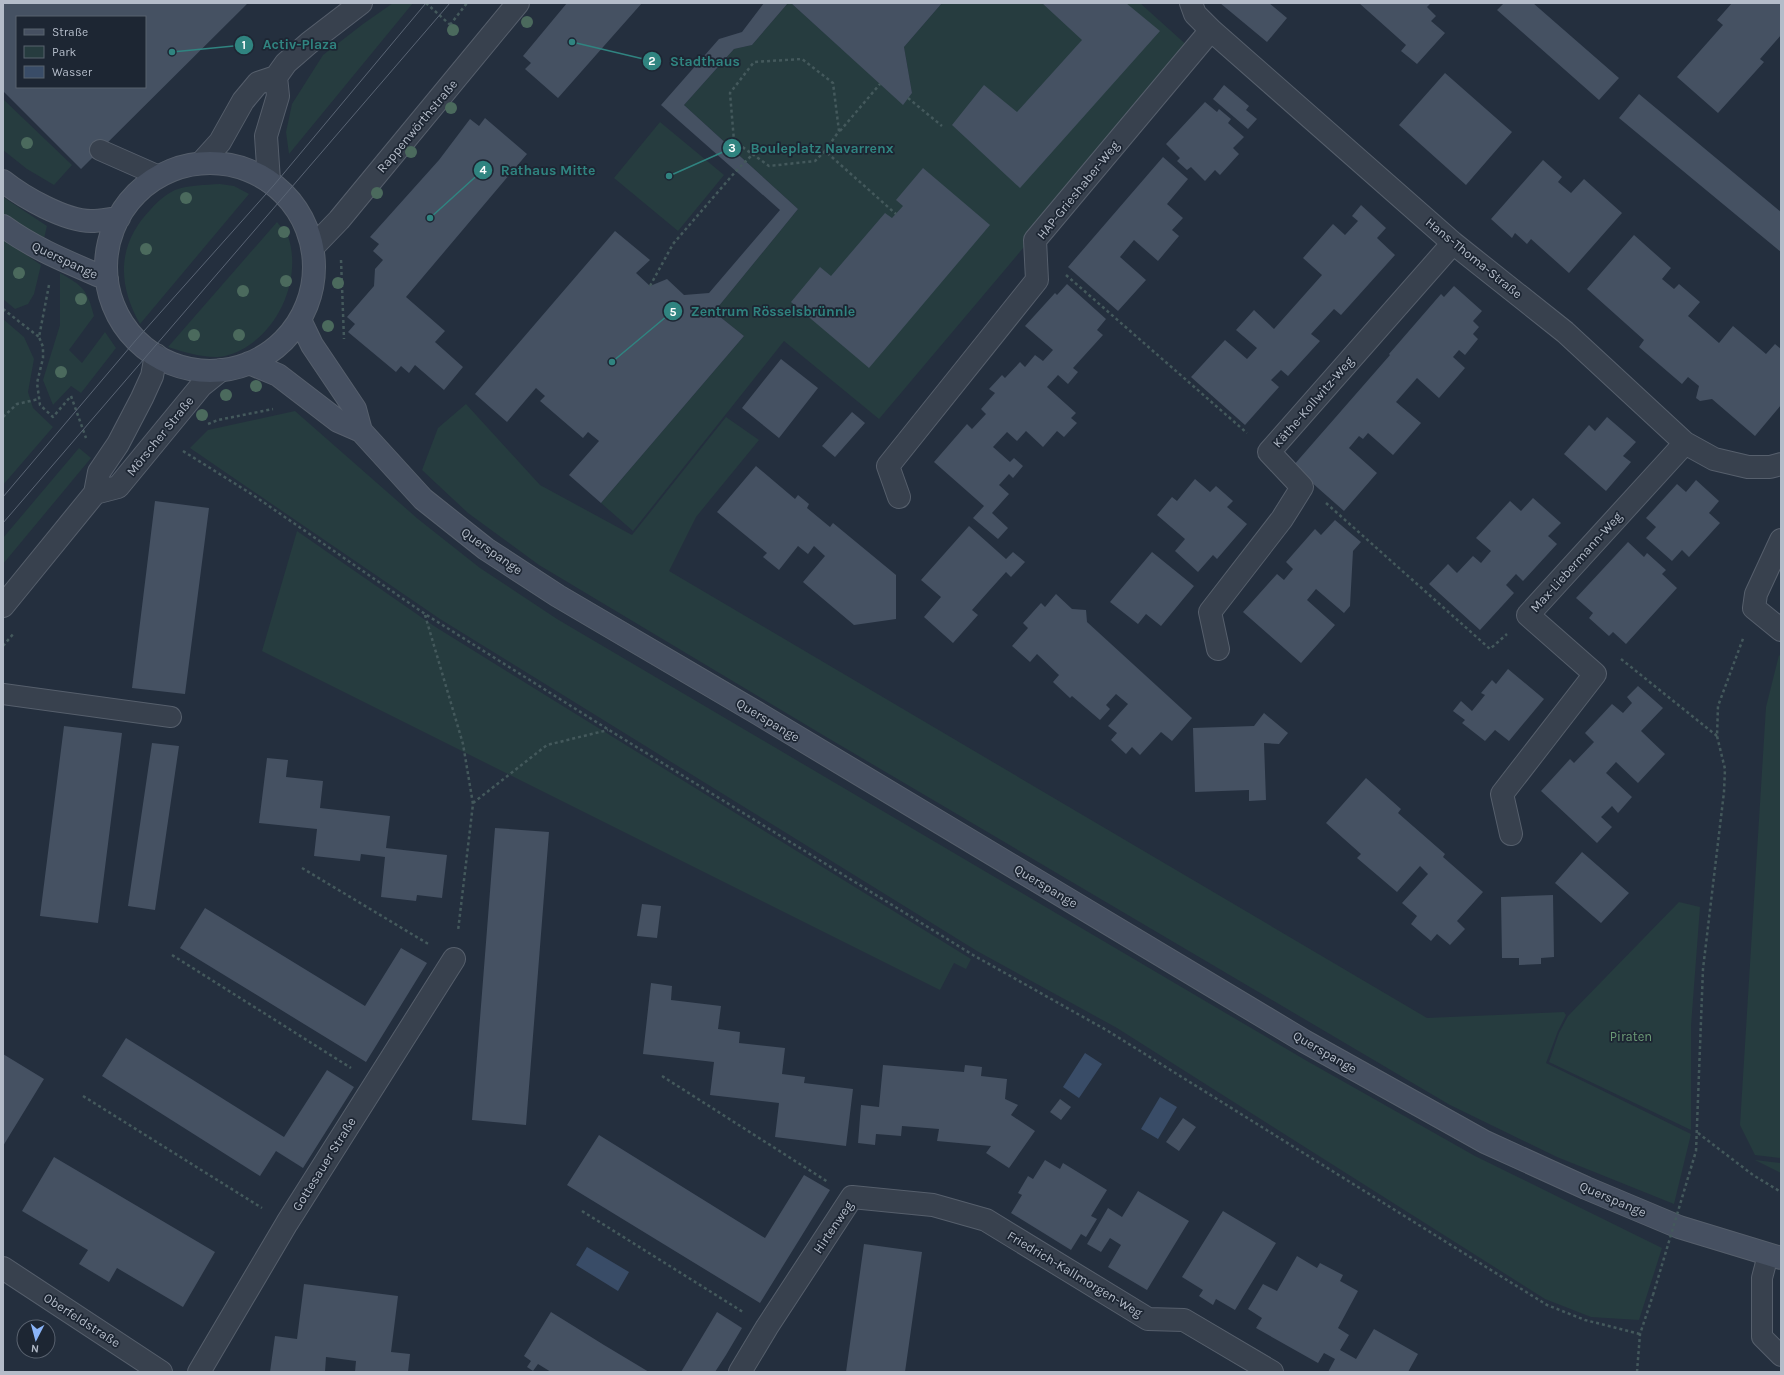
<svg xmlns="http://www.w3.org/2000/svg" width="1784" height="1375" viewBox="0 0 1784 1375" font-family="Karla,sans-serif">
<rect width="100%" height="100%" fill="#242f3e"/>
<path fill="#263c3f" d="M 393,3 L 413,3 L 289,154 L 286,132 L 292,104 L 323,55 L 363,24 Z
M 788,3 L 791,3 L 903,104 L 912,93 L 904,47 L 942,3 L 1140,3 L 1191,49 L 879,419 L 784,341 L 633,531 L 601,503 L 744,336 L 714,312 L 798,209 L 684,105 L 734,49 L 752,45 Z
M 3,99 L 72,165 L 54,185 L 27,169 L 3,150 Z
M 660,122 L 724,175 L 678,231 L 614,178 Z
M 220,184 L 234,186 L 249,194 L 140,324 C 117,283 117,244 151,209 C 157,202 166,194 175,190 C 189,185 205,185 220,184 Z
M 3,197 L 47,226 L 43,243 L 3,215 Z
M 277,222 C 280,226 286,231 288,236 C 304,283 273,344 225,356 C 210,360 183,352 168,347 Z
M 3,239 L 41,265 L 34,294 L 28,304 L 15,309 L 3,299 Z
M 60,273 C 83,286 87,289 94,316 L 69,350 L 82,363 L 105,332 L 116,348 L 81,393 L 71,386 L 53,405 L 43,380 L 60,325 Z
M 3,319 L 24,337 L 34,359 L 28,392 L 33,408 L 53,427 L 3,485 Z
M 466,404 L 540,485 L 632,535 L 726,417 L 759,440 L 696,517 L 669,571 L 1427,1018 L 1564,1012 L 1566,1015 L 1558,1031 L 1546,1063 L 1691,1134 L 1674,1204 L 1557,1157 L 1450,1105 L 828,738 L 539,565 L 468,513 L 422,470 L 438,428 Z
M 295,411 L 418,519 L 480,568 L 557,619 L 1307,1061 L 1475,1156 L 1662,1248 L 1639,1320 L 1591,1317 L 1545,1299 L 1117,1028 L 977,951 L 440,619 L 190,448 L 208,430 Z
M 79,448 L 91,458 L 3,564 L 3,538 Z
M 297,531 L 434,626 L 971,959 L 966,969 L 954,963 L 940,990 L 262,651 Z
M 1779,655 L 1781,657 L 1781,1158 L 1755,1155 L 1740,1125 L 1766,707 Z
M 1679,902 L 1700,907 L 1691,1026 L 1691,1130 L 1549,1062 L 1559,1033 L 1568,1016 Z
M 1755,1160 L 1781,1163 L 1781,1173 Z"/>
<path fill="#394c67" d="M 1085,1053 L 1102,1064 L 1079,1098 L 1063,1087 Z
M 1160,1097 L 1177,1107 L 1158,1139 L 1141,1129 Z
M 587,1247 L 629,1272 L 618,1291 L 576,1265 Z"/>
<path fill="#455162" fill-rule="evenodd" d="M 3,3 L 248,3 L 81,169 L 3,91 ZM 17,17 L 145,17 L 145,87 L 17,87 Z
M 567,3 L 642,3 L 558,98 L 525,69 L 531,63 L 523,56 Z
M 764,3 L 788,3 L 752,45 L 734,49 L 684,105 L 798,209 L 714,312 L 744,336 L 601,503 L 569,475 L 599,441 L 588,432 L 583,438 L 540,401 L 545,396 L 536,388 L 507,422 L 475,394 L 615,231 L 650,260 L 636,273 L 650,286 L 667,279 L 684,295 L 709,293 L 780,210 L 661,105 L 719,39 L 742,32 Z
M 791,3 L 942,3 L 904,47 L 912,93 L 903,105 Z
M 1042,3 L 1126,3 L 1160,31 L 1020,188 L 952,125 L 984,85 L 1017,112 L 1082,40 Z
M 1220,3 L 1269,3 L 1287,18 L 1267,42 Z
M 1359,3 L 1431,3 L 1427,7 L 1436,16 L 1431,21 L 1445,33 L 1417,64 L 1401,51 L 1406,45 Z
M 1504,3 L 1533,3 L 1619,78 L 1599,100 L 1497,10 Z
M 1732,3 L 1781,3 L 1781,35 L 1760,59 L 1764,62 L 1718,113 L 1677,77 L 1723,25 L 1717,20 Z
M 1445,73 L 1512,132 L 1466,185 L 1399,125 Z
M 1224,85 L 1249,106 L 1246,110 L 1257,119 L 1248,129 L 1213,99 Z
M 1639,94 L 1781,212 L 1781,252 L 1619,118 Z
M 1205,102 L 1217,112 L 1219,109 L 1231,119 L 1228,123 L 1244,137 L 1233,148 L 1239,154 L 1220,175 L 1215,170 L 1205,181 L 1191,167 L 1187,170 L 1177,161 L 1180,158 L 1166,144 Z
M 485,118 L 527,154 L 406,297 L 445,331 L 435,342 L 463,367 L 444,390 L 415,365 L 409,373 L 401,366 L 396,372 L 348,332 L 355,324 L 347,317 L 374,286 L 375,269 L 383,260 L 373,251 L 379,244 L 370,237 L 439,160 L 470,119 L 479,126 Z
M 1163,157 L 1188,179 L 1167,204 L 1183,218 L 1172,230 L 1179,236 L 1158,261 L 1134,240 L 1120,257 L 1146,280 L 1118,311 L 1068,267 Z
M 1543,160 L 1562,177 L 1558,182 L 1571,193 L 1584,179 L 1622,213 L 1569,273 L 1531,239 L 1527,244 L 1515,233 L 1512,238 L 1491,219 Z
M 923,168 L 990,225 L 869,368 L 791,302 L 820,267 L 831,276 L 885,213 L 892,218 L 903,206 L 896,200 Z
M 1361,205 L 1386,228 L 1377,238 L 1395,255 L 1341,315 L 1334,309 L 1311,334 L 1320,341 L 1288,376 L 1281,370 L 1271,380 L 1279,387 L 1245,425 L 1191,377 L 1225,340 L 1247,359 L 1257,348 L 1236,330 L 1254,310 L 1274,329 L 1322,275 L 1303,258 L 1333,224 L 1345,235 L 1358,221 L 1352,216 Z
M 1634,235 L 1671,268 L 1662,279 L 1674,289 L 1679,284 L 1700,302 L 1688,316 L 1719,343 L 1733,326 L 1766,354 L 1775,344 L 1781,349 L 1781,405 L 1755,436 L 1712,399 L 1700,401 L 1696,398 L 1699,386 L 1688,377 L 1682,384 L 1639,347 L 1644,340 L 1587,289 Z
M 1067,284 L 1106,319 L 1097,330 L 1103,335 L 1073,368 L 1078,372 L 1068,384 L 1058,375 L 1047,387 L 1076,413 L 1071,418 L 1077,423 L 1064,437 L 1057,431 L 1043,447 L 1026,431 L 1017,441 L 1007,432 L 993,447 L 1010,462 L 1014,458 L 1023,466 L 1013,478 L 1009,474 L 999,485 L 1009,494 L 992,513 L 1008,528 L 998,539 L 973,518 L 984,506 L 934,462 L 967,424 L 972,429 L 986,414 L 981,409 L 995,393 L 989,389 L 1002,375 L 1005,378 L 1020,362 L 1025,367 L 1035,355 L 1043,361 L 1053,350 L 1025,326 L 1055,293 L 1057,295 Z
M 1454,286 L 1482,311 L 1473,321 L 1479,327 L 1473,334 L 1478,339 L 1465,355 L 1459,350 L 1453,357 L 1465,368 L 1439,398 L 1417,378 L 1396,402 L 1421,423 L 1393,455 L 1368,433 L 1363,439 L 1359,436 L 1349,448 L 1377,473 L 1344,511 L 1293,466 L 1390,355 L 1389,354 L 1441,294 L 1444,297 Z
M 781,359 L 818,388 L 779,438 L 742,408 Z
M 852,412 L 865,423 L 835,457 L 822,446 Z
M 1607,417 L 1636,442 L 1623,456 L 1631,462 L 1606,491 L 1564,454 L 1589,425 L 1595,431 Z
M 756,466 L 795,499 L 798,495 L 809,504 L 807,508 L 830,527 L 833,523 L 896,575 L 896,619 L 854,625 L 803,582 L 825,556 L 814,546 L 808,554 L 798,546 L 779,570 L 763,557 L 767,553 L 717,512 Z
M 1195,479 L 1210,492 L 1216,486 L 1233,501 L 1227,507 L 1247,524 L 1217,559 L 1213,555 L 1198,572 L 1175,551 L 1185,539 L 1157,515 L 1172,497 L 1177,501 Z
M 1696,480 L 1719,501 L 1709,513 L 1720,523 L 1689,557 L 1682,550 L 1672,561 L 1646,538 L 1656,527 L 1646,518 L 1677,484 L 1686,492 Z
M 1533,498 L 1561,523 L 1548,536 L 1557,544 L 1523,581 L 1516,574 L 1506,585 L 1514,593 L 1480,630 L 1429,584 L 1448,564 L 1457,573 L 1473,556 L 1481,563 L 1491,551 L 1476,538 L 1510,501 L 1521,511 Z
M 155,501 L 209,508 L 185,694 L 132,688 Z
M 1335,520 L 1361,542 L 1353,551 L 1350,606 L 1344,613 L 1316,589 L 1307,600 L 1335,625 L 1301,663 L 1243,612 L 1277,574 L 1284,580 L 1293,569 L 1286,562 L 1315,529 L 1321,535 Z
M 969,526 L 1006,559 L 1013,552 L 1025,562 L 1011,577 L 1006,572 L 988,592 L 972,610 L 978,615 L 953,643 L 924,617 L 941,597 L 921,580 Z
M 1628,542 L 1644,557 L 1647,553 L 1666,570 L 1662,574 L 1677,588 L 1626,644 L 1613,632 L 1609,636 L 1589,618 L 1593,613 L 1576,598 Z
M 1152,552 L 1194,586 L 1161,626 L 1146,614 L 1138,624 L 1110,602 Z
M 1056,594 L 1072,609 L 1086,610 L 1087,622 L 1192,718 L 1172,741 L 1161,732 L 1140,755 L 1132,747 L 1126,754 L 1111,740 L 1117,733 L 1108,726 L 1128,704 L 1116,694 L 1106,705 L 1110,709 L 1100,720 L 1072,696 L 1070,698 L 1053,682 L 1059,675 L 1037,654 L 1030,662 L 1012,646 L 1028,628 L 1023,623 L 1041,603 L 1045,607 Z
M 1508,669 L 1544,699 L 1509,741 L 1495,730 L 1485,741 L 1462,723 L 1465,720 L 1453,711 L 1461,701 L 1472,711 L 1485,695 L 1481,693 L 1492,680 L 1496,684 Z
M 1638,686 L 1663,708 L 1641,731 L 1665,754 L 1638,783 L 1616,762 L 1606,773 L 1632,797 L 1618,813 L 1612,806 L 1601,817 L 1612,827 L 1597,843 L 1541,791 L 1570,759 L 1574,763 L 1594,742 L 1585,733 L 1612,704 L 1623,713 L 1632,703 L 1627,697 Z
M 1264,713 L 1288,733 L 1279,744 L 1264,743 L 1266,800 L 1249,801 L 1249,790 L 1195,792 L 1193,728 L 1254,726 Z
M 64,726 L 122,733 L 98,923 L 40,916 Z
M 152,743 L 179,746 L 155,910 L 128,906 Z
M 267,758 L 288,760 L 286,777 L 323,781 L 320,808 L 390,816 L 386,848 L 447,855 L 442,898 L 417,895 L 416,901 L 381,897 L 385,857 L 361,854 L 360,861 L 314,856 L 317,829 L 259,823 Z
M 1366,778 L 1401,809 L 1398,813 L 1445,854 L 1443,857 L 1483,892 L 1457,921 L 1465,929 L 1450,945 L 1437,934 L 1431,941 L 1411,924 L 1417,916 L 1402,903 L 1428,874 L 1420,866 L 1397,892 L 1357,858 L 1361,854 L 1326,823 Z
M 495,828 L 549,832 L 526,1125 L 472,1120 Z
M 1582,852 L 1629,893 L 1601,923 L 1555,883 Z
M 1553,895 L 1554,957 L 1541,958 L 1541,964 L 1519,965 L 1519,958 L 1502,958 L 1501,897 Z
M 642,904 L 661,906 L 657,938 L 637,936 Z
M 205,908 L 365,1006 L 401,948 L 427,963 L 366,1062 L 180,948 Z
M 651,983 L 672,986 L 671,1000 L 721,1006 L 718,1029 L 740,1032 L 739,1043 L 785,1048 L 782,1074 L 805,1077 L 804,1083 L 853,1089 L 846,1146 L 775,1137 L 779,1103 L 710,1095 L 714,1062 L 643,1054 Z
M 126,1038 L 284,1137 L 327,1070 L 354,1087 L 303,1168 L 276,1151 L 260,1176 L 102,1076 Z
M 3,1054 L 44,1079 L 3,1146 Z
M 883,1065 L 964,1072 L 965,1065 L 982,1067 L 981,1076 L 1007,1079 L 1005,1099 L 1018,1105 L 1011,1115 L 1035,1131 L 1009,1168 L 986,1153 L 991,1146 L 937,1141 L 939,1129 L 902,1126 L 901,1136 L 876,1134 L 875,1145 L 858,1143 L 861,1105 L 879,1107 Z
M 1060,1099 L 1071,1107 L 1061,1120 L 1050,1112 Z
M 1183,1118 L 1196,1127 L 1179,1151 L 1166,1142 Z
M 599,1135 L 765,1238 L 804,1175 L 830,1190 L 760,1303 L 567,1185 Z
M 54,1157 L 215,1252 L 183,1307 L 117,1268 L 109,1282 L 79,1264 L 88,1250 L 22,1211 Z
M 1045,1160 L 1060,1169 L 1063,1163 L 1107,1190 L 1091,1216 L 1097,1219 L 1086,1237 L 1081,1234 L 1071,1250 L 1011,1213 L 1022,1195 L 1018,1193 L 1028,1176 L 1033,1179 Z
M 1138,1191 L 1189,1221 L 1147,1290 L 1108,1267 L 1121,1245 L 1110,1238 L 1101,1252 L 1087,1244 L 1108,1208 L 1122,1217 Z
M 1223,1211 L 1276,1243 L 1235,1310 L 1216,1299 L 1213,1305 L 1199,1296 L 1203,1290 L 1182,1277 Z
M 864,1244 L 922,1252 L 905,1372 L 846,1372 Z
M 1297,1256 L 1317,1268 L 1320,1263 L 1343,1275 L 1340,1281 L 1358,1291 L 1338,1328 L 1349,1335 L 1340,1350 L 1356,1359 L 1374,1329 L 1418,1354 L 1408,1372 L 1328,1372 L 1335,1359 L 1324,1353 L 1318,1363 L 1256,1328 L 1262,1318 L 1248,1309 L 1263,1284 L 1277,1291 Z
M 304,1284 L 398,1296 L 391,1352 L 410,1354 L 408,1372 L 355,1372 L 356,1361 L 326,1357 L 325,1372 L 270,1372 L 275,1336 L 297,1339 Z
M 551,1312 L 604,1345 L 649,1372 L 551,1372 L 538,1364 L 533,1371 L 527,1367 L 531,1361 L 524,1356 Z
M 717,1312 L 742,1328 L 726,1355 L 715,1372 L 681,1372 Z"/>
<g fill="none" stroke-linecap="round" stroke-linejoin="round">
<defs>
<path id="service" d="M 100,150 L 159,176
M 3,694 L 171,717
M 1768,1255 L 1762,1278 L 1762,1337 L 1781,1356"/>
<path id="minor" d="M 1191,3 L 1195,14 L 1211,30 L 1453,243 L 1565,332 L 1685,443 L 1714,459 L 1748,467 L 1770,467 L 1781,464
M 313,247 L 339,220 L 518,3
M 899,497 L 888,466 L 1037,280 L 1035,240 L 1211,30
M 1781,540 L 1756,594 L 1754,608 L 1781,630
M 1218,649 L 1210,612 L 1282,519 L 1302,487 L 1269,452 L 1453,243
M 1511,834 L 1502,794 L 1595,674 L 1528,615 L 1685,443
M 3,1268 L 161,1372
M 199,1372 L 287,1223 L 454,959
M 740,1372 L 767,1327 L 852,1197 L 933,1205 L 986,1220 L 1148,1319 L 1184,1320 L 1272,1372"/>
<path id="tertiary" d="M 201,163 L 220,142 L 243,101 L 258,83 L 276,77 L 286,63 L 309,43 L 361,3
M 269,181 L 266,136 L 278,96 L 276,77
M 95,493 L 118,487 L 201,386 L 221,370
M 3,606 L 95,493 L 99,472 L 118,444 L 142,398 L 152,376 L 156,355"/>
<path id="secondary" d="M106 267a104 104 0 1 1 208 0a104 104 0 1 1-208 0Z
M 3,181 C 23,197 65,221 91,221 C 100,221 109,219 119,218
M 3,226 C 36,250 70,263 107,279
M 300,320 L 312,345 L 355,409 L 361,431
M 249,363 L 278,375 L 338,421 L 361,431 L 423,499 L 486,549 L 558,596 L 759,714 L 1304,1041 L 1485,1142 L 1586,1188 L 1679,1227 L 1781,1258"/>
</defs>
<use href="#service" stroke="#565f6c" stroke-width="22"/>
<use href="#minor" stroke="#565f6c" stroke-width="24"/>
<use href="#tertiary" stroke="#565f6c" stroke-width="24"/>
<use href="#secondary" stroke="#565f6c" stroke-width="24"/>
<path stroke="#44595c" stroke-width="2.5" stroke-dasharray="3 3" stroke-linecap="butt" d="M 426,3 L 457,31
M 450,25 L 467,3
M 908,98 L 942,126
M 840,131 L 880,84
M 825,151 L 839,131 L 833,83 L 802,59 L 754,62 L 730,93 L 734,141 L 769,166 L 815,161 L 825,151 L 896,214
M 341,260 L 344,339
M 1066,275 L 1247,433
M 49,285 L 39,337 L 43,347 L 43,358 L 37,383 L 40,405 L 53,417 L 71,396 L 86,438
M 650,286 L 673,244 L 736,171 L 753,154
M 3,309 L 39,337
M 3,417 L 17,404 L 39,399
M 208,424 L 218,420 L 273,409
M 183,451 L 253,495 L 425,614 L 609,730 L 973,955 L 1108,1031 L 1547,1305 L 1585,1320 L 1640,1334
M 1326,503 L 1490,649 L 1507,634
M 425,615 L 463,744 L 473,804 L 458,931
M 3,646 L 14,633
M 1621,659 L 1717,736
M 473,803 L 547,745 L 608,730
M 302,868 L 430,945
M 172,955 L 351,1068
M 662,1076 L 828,1182
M 83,1096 L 262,1208
M 1698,1133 L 1753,1175 L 1781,1192
M 1696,1151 L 1703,969 L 1724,792 L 1725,769 L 1717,736 L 1718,706 L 1744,636
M 582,1211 L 743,1312
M 1637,1372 L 1640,1334 L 1653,1295"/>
<use href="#service" stroke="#38414e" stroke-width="20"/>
<use href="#minor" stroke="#38414e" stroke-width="22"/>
<use href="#tertiary" stroke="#38414e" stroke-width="22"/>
<use href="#secondary" stroke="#465061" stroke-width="22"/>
<path stroke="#5a6575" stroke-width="1" d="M 3,497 L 136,340 L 274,185 L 426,3
M 3,523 L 450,3"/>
<path stroke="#44595c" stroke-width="2.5" stroke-dasharray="3 3" stroke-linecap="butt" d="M 1653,1295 L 1696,1151"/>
</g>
<g fill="#4b6a5d">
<circle cx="527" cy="22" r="6"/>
<circle cx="453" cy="30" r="6"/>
<circle cx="451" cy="108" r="6"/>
<circle cx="27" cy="143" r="6"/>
<circle cx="411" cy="152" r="6"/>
<circle cx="377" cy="193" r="6"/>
<circle cx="186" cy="198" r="6"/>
<circle cx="284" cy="232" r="6"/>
<circle cx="146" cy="249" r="6"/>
<circle cx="19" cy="273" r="6"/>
<circle cx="286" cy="281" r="6"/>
<circle cx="338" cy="283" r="6"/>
<circle cx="243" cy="291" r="6"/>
<circle cx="81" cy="299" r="6"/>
<circle cx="328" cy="326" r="6"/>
<circle cx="194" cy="335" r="6"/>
<circle cx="239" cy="335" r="6"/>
<circle cx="61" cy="372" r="6"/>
<circle cx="256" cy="386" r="6"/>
<circle cx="226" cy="395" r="6"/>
<circle cx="202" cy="415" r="6"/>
</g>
<g text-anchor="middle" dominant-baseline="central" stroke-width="3.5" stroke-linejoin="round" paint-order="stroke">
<g font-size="13" fill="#b4bcc9" stroke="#1d2633">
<text transform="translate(417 126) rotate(-50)">Rappenwörthstraße</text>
<text transform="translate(1078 190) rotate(-51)">HAP-Grieshaber-Weg</text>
<text transform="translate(1474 258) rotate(39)">Hans-Thoma-Straße</text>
<text transform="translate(65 260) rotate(25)">Querspange</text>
<text transform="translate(1313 402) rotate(-49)">Käthe-Kollwitz-Weg</text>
<text transform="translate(160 436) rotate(-51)">Mörscher Straße</text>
<text transform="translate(492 551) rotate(35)">Querspange</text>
<text transform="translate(1576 562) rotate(-48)">Max-Liebermann-Weg</text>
<text transform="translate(768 720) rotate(31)">Querspange</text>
<text transform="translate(1046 886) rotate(31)">Querspange</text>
<text transform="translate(1325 1052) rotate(30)">Querspange</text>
<text transform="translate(324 1164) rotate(-58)">Gottesauer Straße</text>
<text transform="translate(1613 1199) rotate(23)">Querspange</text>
<text transform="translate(833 1227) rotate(-56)">Hirtenweg</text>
<text transform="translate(1075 1274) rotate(31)">Friedrich-Kallmorgen-Weg</text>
<text transform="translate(82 1320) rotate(33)">Oberfeldstraße</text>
</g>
<g font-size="13" fill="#6b9a76" stroke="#1d2633">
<text x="1631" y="1036">Piraten</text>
</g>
</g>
<path fill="none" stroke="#308480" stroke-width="1.5" d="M172 52L244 45M572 42L652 61M669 176L732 148M430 218L483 170M612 362L673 311"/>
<g fill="#308480" stroke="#1d2633" stroke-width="1.5">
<circle cx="172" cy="52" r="4"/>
<circle cx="572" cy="42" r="4"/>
<circle cx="669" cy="176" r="4"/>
<circle cx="430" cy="218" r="4"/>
<circle cx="612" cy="362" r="4"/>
<circle cx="244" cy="45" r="10"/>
<circle cx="652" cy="61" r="10"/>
<circle cx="732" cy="148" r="10"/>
<circle cx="483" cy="170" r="10"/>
<circle cx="673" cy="311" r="10"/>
</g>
<g font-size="12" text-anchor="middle" font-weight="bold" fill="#fff">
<text x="244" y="49">1</text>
<text x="652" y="65">2</text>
<text x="732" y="152">3</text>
<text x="483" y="174">4</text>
<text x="673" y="316">5</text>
</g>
<g font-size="14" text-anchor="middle" font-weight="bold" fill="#308480" stroke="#1d2633" stroke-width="3.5" stroke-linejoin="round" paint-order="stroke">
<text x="300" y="49">Activ-Plaza</text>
<text x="705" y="66">Stadthaus</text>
<text x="822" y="153">Bouleplatz Navarrenx</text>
<text x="548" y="175">Rathaus Mitte</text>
<text x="773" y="316">Zentrum Rösselsbrünnle</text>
</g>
<rect width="1784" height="1375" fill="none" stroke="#b4bcc9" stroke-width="8"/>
<rect x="16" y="16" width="130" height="72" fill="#1d2633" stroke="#59626f"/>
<rect x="24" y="29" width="20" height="6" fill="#465061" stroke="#59626f"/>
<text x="52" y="36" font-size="12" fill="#b4bcc9">Straße</text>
<rect x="24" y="46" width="20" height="12" fill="#263c3f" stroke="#59626f"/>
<text x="52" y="56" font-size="12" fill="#b4bcc9">Park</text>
<rect x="24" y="66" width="20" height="12" fill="#394c67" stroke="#59626f"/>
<text x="52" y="76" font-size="12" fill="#b4bcc9">Wasser</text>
<g transform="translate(36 1339) rotate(186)"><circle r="19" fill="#1d2633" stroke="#59626f"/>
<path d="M0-3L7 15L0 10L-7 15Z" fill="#8ab4f8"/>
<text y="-6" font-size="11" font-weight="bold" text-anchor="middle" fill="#b4bcc9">N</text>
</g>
</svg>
